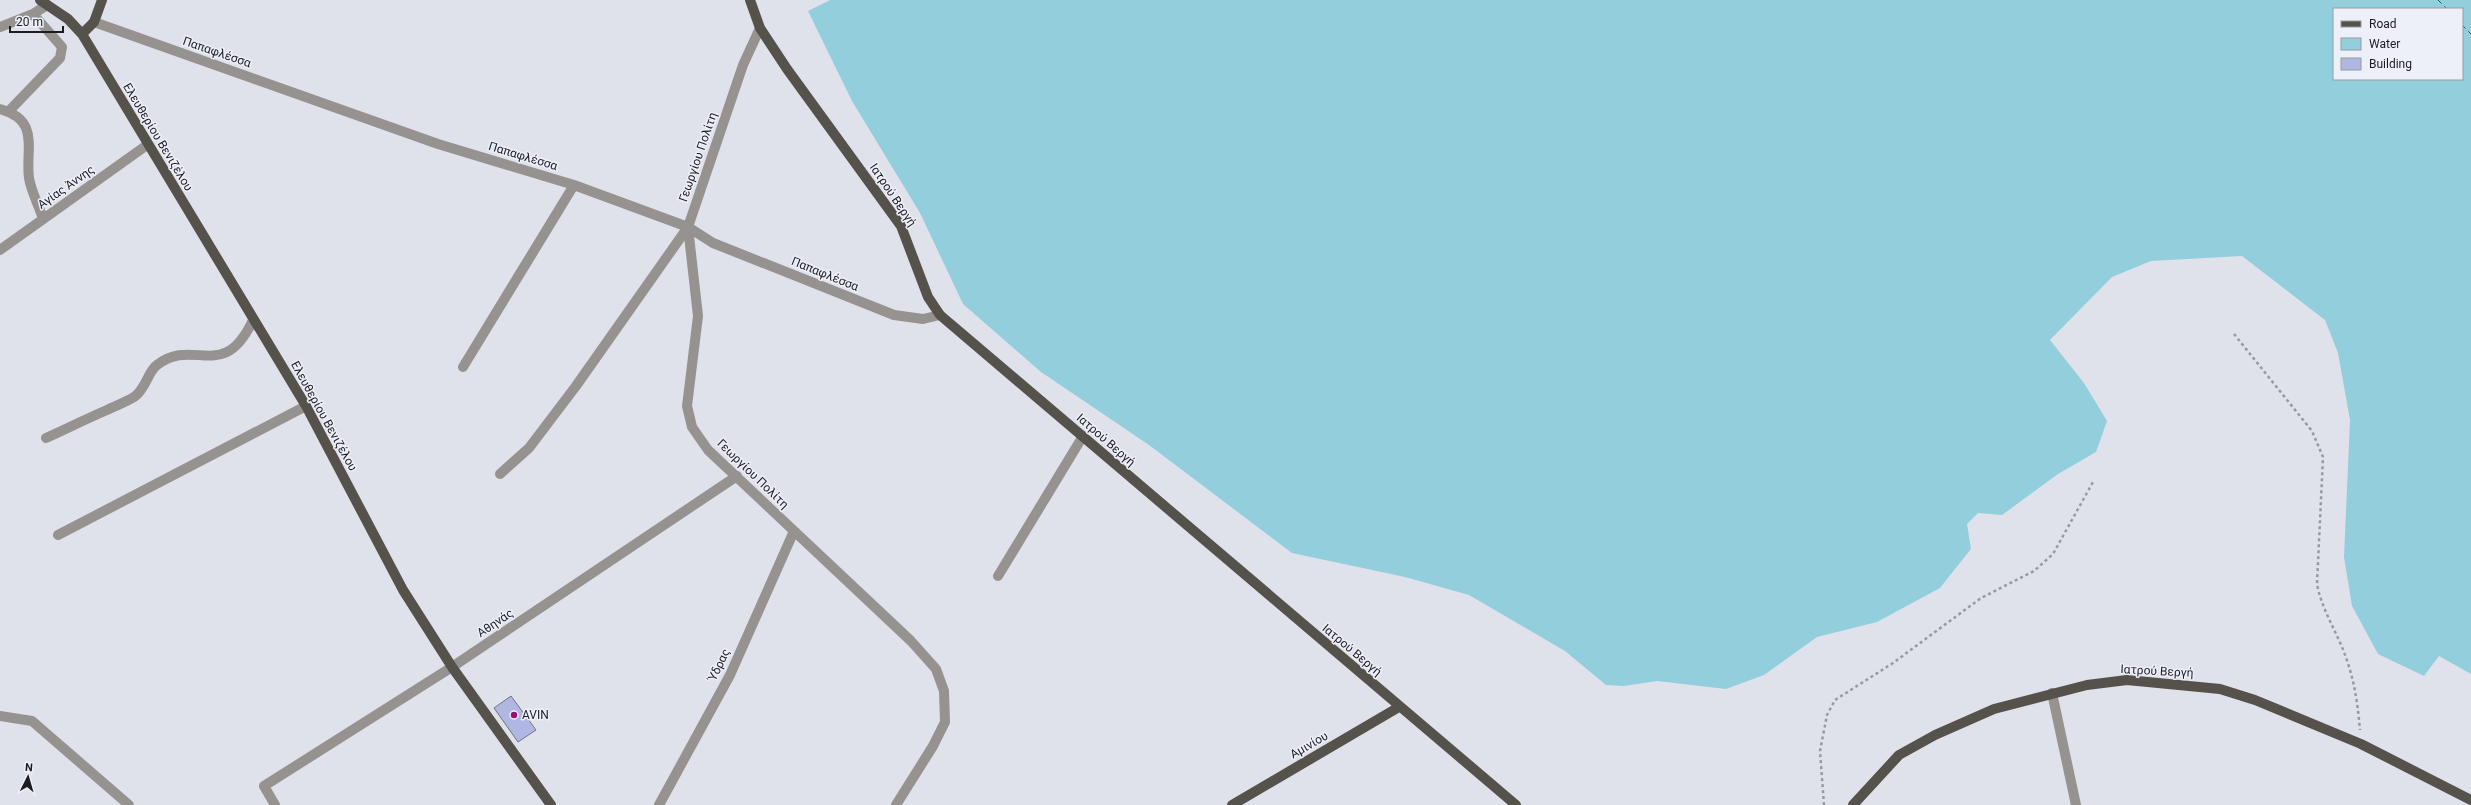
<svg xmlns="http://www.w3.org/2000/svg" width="2471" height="805" viewBox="0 0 2471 805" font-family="Roboto,sans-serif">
<rect width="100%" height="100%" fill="#e0e2eb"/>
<path fill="#93cedc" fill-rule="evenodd" d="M 830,0 L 2471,0 L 2471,674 L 2439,656 L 2424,676 L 2378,654 L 2352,606 L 2344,557 L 2350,420 L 2338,353 L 2325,320 L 2242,256 L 2151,261 L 2112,277 L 2050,340 L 2084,383 L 2107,421 L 2096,452 L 2058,474 L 2002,515 L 1978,513 L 1967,524 L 1971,549 L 1940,588 L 1877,622 L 1817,637 L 1764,675 L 1726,689 L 1657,681 L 1624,686 L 1606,685 L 1565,651 L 1469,595 L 1405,577 L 1292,553 L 1149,445 L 1041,372 L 963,304 L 920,213 L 852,101 L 808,11 ZM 2334,9 L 2462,9 L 2462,79 L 2334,79 Z"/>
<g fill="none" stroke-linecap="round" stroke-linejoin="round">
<path stroke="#126170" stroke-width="1" stroke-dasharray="5 4" stroke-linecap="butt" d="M 2438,0 L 2447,9
M 2462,25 L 2471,34"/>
</g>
<path fill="#b0b7e3" stroke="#73747d" d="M 511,696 L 536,730 L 518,742 L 494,708 Z"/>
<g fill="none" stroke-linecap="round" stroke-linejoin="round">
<path stroke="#9899a0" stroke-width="2.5" stroke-dasharray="3 3" stroke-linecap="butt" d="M 2234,334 L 2312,431 L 2323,457 L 2317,584 C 2321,606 2333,626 2342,647 C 2354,677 2357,698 2360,730
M 1824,805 L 1820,751 L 1827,715 L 1835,700 L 1893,663 L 1981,598 L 2034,571 L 2053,554 L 2093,482"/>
<path stroke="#95928f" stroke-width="10" d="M 94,22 L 438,144 L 574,185 L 688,227 L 713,243 L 894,315 L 923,319 L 940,315
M 0,27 L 33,14 L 47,5
M 760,28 L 743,65 L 688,227 L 698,316 L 687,406 L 692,427 L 708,450 L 911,641 L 936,669 L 944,691 L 945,722 L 933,746 L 896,805
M 0,109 C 41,120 25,150 29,178 C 31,191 39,206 43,219
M 9,111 L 60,58 L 62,47 L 33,14
M 0,250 L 147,145
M 463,367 L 574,185
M 46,438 C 66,429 86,419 107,410 C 115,406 126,402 134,397 C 146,389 148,371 157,365 C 194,336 223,384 253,320
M 500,474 L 529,448 L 576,386 L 688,227
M 58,535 L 306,406
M 998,576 L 1083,436
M 2052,693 L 2076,805
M 0,716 L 32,721 L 129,805
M 275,805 L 264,786 L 452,667 L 737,476
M 659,805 L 730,675 L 794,531"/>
<path stroke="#55514b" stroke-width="10" d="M 40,0 L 68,19 L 82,34 L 306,406 L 403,590 L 452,667 L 551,805
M 750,0 L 760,28 L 787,69 L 901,226 L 928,297 L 940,315 L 1516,805
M 82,34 L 94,22 L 102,0
M 1232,805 L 1399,707
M 1853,805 L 1899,755 L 1935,735 L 1994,709 L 2087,685 L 2127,680 L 2220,689 L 2255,700 L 2361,744 L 2471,800"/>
</g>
<circle fill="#961269" stroke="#edeff9" stroke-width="1.5" cx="514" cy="715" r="4"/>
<g text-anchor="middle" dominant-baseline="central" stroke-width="3" stroke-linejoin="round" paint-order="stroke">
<g font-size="12" fill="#1c1c20" stroke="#edeff9">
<text transform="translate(217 52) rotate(19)">Παπαφλέσσα</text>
<text transform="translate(158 137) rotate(59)">Ελευθερίου Βενιζέλου</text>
<text transform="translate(523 156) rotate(17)">Παπαφλέσσα</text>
<text transform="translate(698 157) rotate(-71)">Γεωργίου Πολίτη</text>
<text transform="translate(66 187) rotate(-35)">Αγίας Άννης</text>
<text transform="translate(893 195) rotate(56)">Ιατρού Βεργή</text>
<text transform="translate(825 274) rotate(22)">Παπαφλέσσα</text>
<text transform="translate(324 416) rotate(61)">Ελευθερίου Βενιζέλου</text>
<text transform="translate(1106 440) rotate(41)">Ιατρού Βεργή</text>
<text transform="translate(753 474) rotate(44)">Γεωργίου Πολίτη</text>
<text transform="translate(495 623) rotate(-34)">Αθηνάς</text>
<text transform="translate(1352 650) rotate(40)">Ιατρού Βεργή</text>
<text transform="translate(719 665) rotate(-64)">Ύδρας</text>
<text transform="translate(2157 671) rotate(3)">Ιατρού Βεργή</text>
<text transform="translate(1309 745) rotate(-30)">Αμινίου</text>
</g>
<g font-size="12" fill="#1c1c20" stroke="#edeff9" text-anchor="start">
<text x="522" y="715">AVIN</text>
</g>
</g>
<rect x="2333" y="8" width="130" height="72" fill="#edeff9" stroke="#999ba2"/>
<rect x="2341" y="21" width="20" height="6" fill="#55514b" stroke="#999ba2"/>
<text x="2369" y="28" font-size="12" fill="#1c1c20">Road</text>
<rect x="2341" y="38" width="20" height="12" fill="#93cedc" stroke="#999ba2"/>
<text x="2369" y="48" font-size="12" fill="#1c1c20">Water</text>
<rect x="2341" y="58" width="20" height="12" fill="#b0b7e3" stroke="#999ba2"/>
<text x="2369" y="68" font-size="12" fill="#1c1c20">Building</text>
<g transform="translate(28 777) rotate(5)" stroke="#edeff9" stroke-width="3" paint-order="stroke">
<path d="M0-3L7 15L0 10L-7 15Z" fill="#1c1c20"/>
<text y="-6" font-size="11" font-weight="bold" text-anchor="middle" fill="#1c1c20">N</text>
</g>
<path d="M10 26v6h53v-6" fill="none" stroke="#1c1c20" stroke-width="2"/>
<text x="16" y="26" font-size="12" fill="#1c1c20" stroke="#edeff9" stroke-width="3" paint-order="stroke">20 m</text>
</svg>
